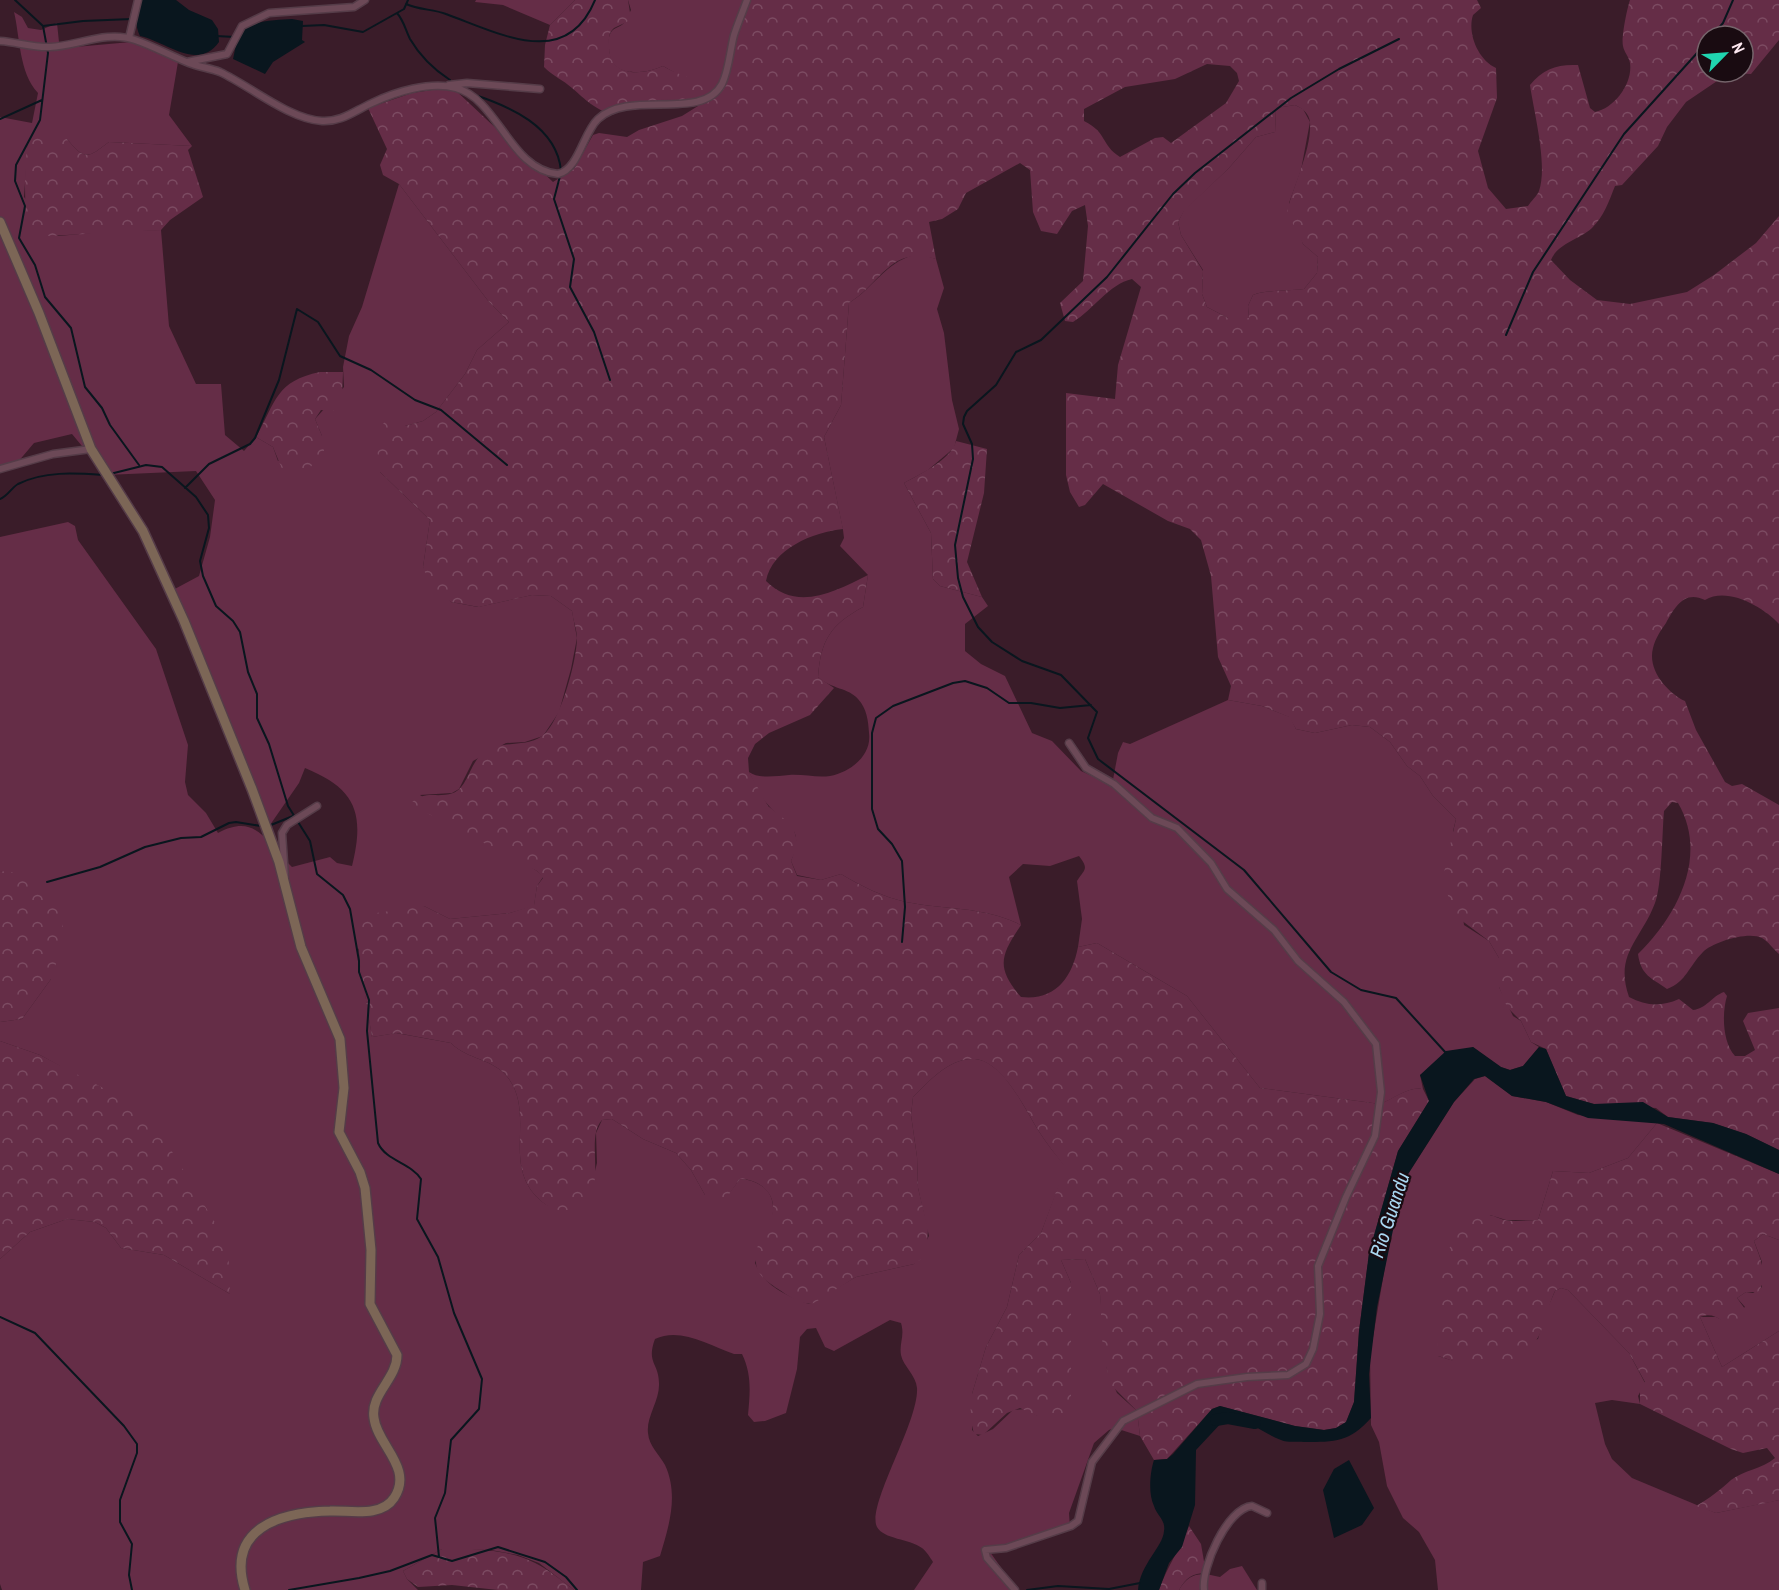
<svg xmlns="http://www.w3.org/2000/svg" width="1779" height="1590" viewBox="0 0 1779 1590" font-family="'Archivo Narrow',sans-serif">
<defs>
<pattern id="forest-crowns" width="20" height="18" patternUnits="userSpaceOnUse" patternTransform="scale(1.5)"><rect width="20" height="18" fill="#652d47"/><path d="M2 6a3 3 0 1 1 6 0M12 15a3 3 0 1 1 6 0" fill="none" stroke="#7c4b62"/></pattern>
</defs>
<rect width="100%" height="100%" fill="#3a1c29"/>
<path fill="#652d47" d="M 476,0 L 575,0 L 550,25 L 503,5 L 475,2 Z
M 628,0 L 743,0 C 735,20 731,87 716,96 L 663,66 C 643,75 609,78 609,48 C 609,43 608,39 610,34 C 613,27 620,28 624,23 C 627,20 629,14 631,10 Z
M 14,12 L 22,17 L 28,28 L 41,30 L 57,23 L 59,42 L 64,48 L 131,42 L 178,62 L 169,115 L 192,146 L 109,142 C 88,158 85,161 67,139 L 28,141 L 24,197 L 58,236 L 113,231 L 161,230 L 169,326 L 196,384 L 221,384 L 225,435 L 244,451 L 256,437 L 273,447 L 278,461 L 322,436 L 315,419 L 344,387 L 343,367 L 349,336 L 362,307 L 399,184 L 489,302 L 509,322 L 477,350 L 465,374 L 436,412 L 423,421 L 405,426 L 380,472 L 430,520 L 423,567 L 451,602 L 478,607 L 532,595 L 551,596 L 572,611 L 577,638 L 571,669 L 559,712 L 543,736 L 525,742 L 506,743 L 473,761 L 459,789 L 452,793 L 420,795 L 537,871 L 543,877 L 537,886 L 534,906 L 510,913 L 450,919 L 424,906 L 358,949 L 372,1037 L 396,1033 L 451,1043 C 467,1060 494,1058 509,1079 C 535,1116 502,1165 539,1199 C 556,1215 569,1209 588,1199 L 597,1163 L 596,1133 L 602,1120 L 612,1119 L 643,1139 L 676,1153 L 691,1170 L 705,1195 L 730,1192 L 740,1179 C 759,1180 775,1191 773,1212 C 773,1222 759,1251 755,1263 C 764,1286 787,1296 809,1304 L 856,1277 L 914,1264 L 929,1236 L 918,1188 L 917,1157 L 911,1115 L 913,1097 C 929,1081 950,1057 975,1059 C 1003,1061 1025,1109 1038,1130 C 1046,1143 1056,1155 1066,1167 L 1041,1233 L 1019,1255 L 1007,1307 L 986,1347 L 972,1394 L 972,1430 L 978,1436 L 993,1429 L 1013,1410 L 1026,1409 L 1038,1416 L 1071,1283 L 1061,1260 L 1085,1259 L 1100,1294 L 1107,1370 L 1117,1393 L 1137,1411 L 1140,1436 L 1115,1428 L 1109,1430 L 1094,1443 L 1069,1513 L 1070,1528 L 990,1552 L 1017,1590 L 914,1590 L 933,1562 C 930,1557 926,1551 922,1548 C 910,1539 883,1539 877,1527 C 866,1506 919,1422 917,1388 C 916,1375 903,1366 901,1355 C 899,1343 905,1336 901,1323 L 890,1320 L 834,1351 L 825,1347 L 816,1328 L 807,1329 L 800,1337 L 797,1369 L 786,1413 L 765,1421 L 754,1422 L 748,1415 C 750,1392 752,1375 742,1354 L 734,1354 C 709,1345 680,1327 655,1339 C 646,1363 659,1363 659,1383 C 660,1400 646,1417 648,1433 C 649,1446 659,1454 665,1465 C 679,1495 669,1526 660,1556 L 643,1562 L 641,1590 L 574,1590 L 539,1563 L 518,1555 L 491,1550 L 442,1549 L 403,1571 L 407,1579 L 418,1590 L 2,1590 L 0,1584 L 0,1259 L 30,1232 L 67,1219 L 95,1222 L 106,1228 L 121,1248 L 164,1255 L 230,1294 L 60,1066 L 40,1055 L 0,1041 L 0,1022 L 22,1019 L 51,979 L 8,874 L 0,871 L 0,537 L 68,522 L 75,526 L 78,540 L 156,649 L 188,745 L 185,782 L 188,795 L 206,813 L 218,833 C 257,812 266,843 292,867 L 330,857 L 337,863 L 352,866 C 365,813 356,789 305,768 L 299,783 L 270,825 L 265,826 L 171,591 L 199,576 L 210,537 L 215,500 L 196,471 L 106,475 L 72,434 L 34,443 L 12,469 L 0,465 L 0,117 L 32,123 L 38,93 C 19,73 20,37 14,12 Z
M 1295,105 L 1303,109 L 1310,122 L 1301,170 L 1289,203 L 1303,244 L 1318,257 L 1317,273 L 1304,289 C 1290,291 1265,290 1253,295 L 1248,306 L 1249,318 L 1228,318 L 1207,307 L 1202,294 L 1203,270 L 1181,235 L 1178,222 L 1184,210 L 1228,169 L 1256,137 L 1275,132 L 1276,108 Z
M 920,254 L 936,259 L 944,288 L 937,309 L 944,333 L 952,400 L 959,429 L 954,448 L 928,470 L 904,483 L 931,533 L 933,579 L 940,586 L 982,597 L 988,606 L 965,624 L 965,651 L 981,664 L 1005,676 L 1032,733 L 1052,741 L 1081,771 L 1112,785 L 1118,753 L 1123,742 L 1130,744 L 1228,700 L 1262,706 L 1290,717 L 1296,729 L 1315,733 L 1352,725 L 1370,727 L 1390,742 L 1407,766 L 1420,776 L 1433,796 L 1456,819 L 1453,831 L 1464,925 L 1489,941 L 1499,958 L 1499,987 L 1513,1016 L 1521,1021 L 1531,1042 L 1539,1047 L 1523,1066 L 1510,1070 L 1501,1067 L 1473,1047 L 1420,1075 L 1423,1089 C 1409,1086 1394,1099 1380,1104 L 1260,1088 L 1187,996 L 1097,943 L 1078,947 L 1082,919 L 1077,881 C 1085,869 1089,869 1079,856 L 1050,866 L 1023,864 L 1009,877 L 1021,925 C 983,906 946,910 906,902 C 883,897 861,886 841,874 L 821,880 L 797,875 L 791,861 C 805,826 788,828 769,806 C 760,797 755,784 749,772 C 758,779 777,776 789,775 C 803,774 817,778 830,776 C 851,772 872,755 869,733 C 868,720 867,709 858,699 C 849,688 831,689 818,677 C 821,640 830,625 863,607 L 868,575 L 840,546 L 844,538 L 843,530 L 824,437 L 841,405 L 849,303 C 875,287 888,258 920,254 Z
M 1485,1076 L 1512,1096 L 1546,1102 L 1578,1115 L 1657,1123 L 1628,1158 L 1589,1173 L 1553,1171 L 1538,1220 L 1506,1220 L 1490,1215 L 1438,1356 L 1454,1361 L 1538,1339 L 1545,1314 L 1555,1291 L 1561,1288 L 1568,1290 L 1629,1353 L 1645,1383 L 1638,1396 L 1640,1404 L 1612,1400 L 1595,1403 L 1605,1444 L 1612,1459 L 1632,1478 L 1716,1513 L 1779,1500 L 1779,1590 L 1438,1590 L 1435,1560 L 1419,1532 L 1403,1518 L 1387,1486 L 1379,1442 L 1371,1425 L 1370,1355 L 1390,1237 L 1403,1182 L 1454,1102 L 1475,1079 Z
M 1763,1234 L 1779,1240 L 1779,1331 L 1722,1367 L 1700,1317 L 1716,1317 L 1724,1321 L 1745,1307 L 1737,1298 L 1746,1292 L 1753,1293 L 1762,1287 L 1762,1262 L 1754,1241 Z
M 1242,1566 L 1257,1590 L 1179,1590 C 1189,1572 1201,1572 1220,1577 L 1230,1569 Z"/>
<path fill="url(#forest-crowns)" fill-rule="evenodd" d="M 575,0 L 628,0 L 631,19 C 626,23 619,25 614,28 C 608,33 609,39 609,46 C 609,77 641,76 663,66 C 681,77 703,79 716,96 C 731,87 735,19 743,0 L 1477,0 L 1481,8 L 1473,15 C 1467,33 1478,60 1496,68 L 1497,98 L 1478,151 L 1488,188 L 1506,209 L 1528,206 C 1531,201 1537,196 1539,191 C 1548,165 1534,113 1530,85 C 1543,69 1557,64 1578,65 L 1590,108 L 1595,112 C 1615,108 1633,83 1630,63 C 1629,57 1624,52 1623,46 C 1621,38 1627,9 1630,0 L 1779,0 L 1779,40 L 1751,74 L 1734,73 L 1723,77 L 1686,102 L 1667,127 L 1658,146 L 1622,185 L 1615,186 C 1609,201 1604,216 1592,228 C 1579,240 1558,243 1551,260 L 1570,280 L 1597,300 L 1630,304 L 1687,292 L 1714,275 L 1756,243 L 1779,216 L 1779,624 C 1764,607 1727,586 1705,600 C 1684,590 1675,607 1666,623 C 1661,630 1655,639 1653,648 C 1647,670 1668,693 1685,701 L 1696,730 L 1725,782 L 1732,786 L 1742,784 L 1779,805 L 1779,954 C 1774,950 1768,941 1762,938 C 1748,931 1713,942 1703,952 C 1689,966 1686,982 1667,989 C 1652,978 1641,976 1638,954 C 1677,916 1709,856 1678,803 L 1672,802 L 1664,811 C 1662,833 1662,886 1655,903 C 1641,940 1614,954 1629,997 C 1646,1006 1661,1007 1679,999 L 1693,1010 C 1706,1009 1712,996 1724,992 L 1727,996 C 1722,1012 1722,1042 1735,1056 L 1745,1056 L 1755,1050 L 1743,1021 L 1748,1013 L 1779,1008 L 1779,1150 L 1746,1134 L 1713,1123 L 1668,1117 L 1656,1108 L 1594,1104 L 1566,1096 L 1546,1049 L 1531,1042 L 1521,1021 L 1507,1007 L 1499,987 L 1499,958 L 1489,941 L 1453,914 L 1443,877 L 1456,819 L 1433,796 L 1420,776 L 1407,766 L 1390,742 L 1370,727 L 1352,725 L 1315,733 L 1296,729 L 1289,717 L 1262,706 L 1228,700 L 1231,686 L 1218,657 L 1211,576 L 1201,540 L 1190,529 L 1168,521 L 1103,484 L 1085,505 L 1079,507 L 1070,492 L 1066,475 L 1066,393 L 1115,399 L 1118,365 L 1141,287 L 1132,279 C 1109,284 1093,310 1073,322 L 1065,321 L 1060,303 L 1083,281 L 1088,226 L 1085,205 L 1072,211 L 1057,234 L 1041,231 L 1033,212 L 1030,170 L 1020,163 L 966,193 L 958,209 L 942,219 L 929,222 L 936,259 C 891,245 882,282 849,303 L 841,405 L 824,437 L 843,529 C 813,532 772,549 766,581 C 797,612 834,592 868,575 L 863,607 C 830,625 821,640 818,677 L 834,688 L 810,715 L 769,733 L 755,744 L 748,758 L 749,772 L 768,806 L 793,826 L 798,845 L 791,861 L 797,876 L 821,880 L 841,874 C 861,886 883,897 906,902 C 946,910 983,906 1021,925 C 1001,955 995,967 1021,997 C 1055,1001 1072,978 1078,947 L 1097,943 L 1187,996 L 1260,1088 L 1380,1104 C 1393,1099 1409,1086 1423,1089 L 1429,1101 L 1398,1151 L 1369,1253 L 1359,1331 L 1354,1402 L 1346,1422 L 1336,1428 L 1324,1430 L 1295,1426 L 1220,1406 L 1212,1409 L 1167,1459 L 1154,1460 L 1140,1436 L 1137,1411 L 1111,1385 L 1103,1355 L 1100,1294 L 1085,1259 L 1061,1260 L 1071,1283 L 1071,1417 L 1046,1420 L 1020,1408 L 1007,1413 L 983,1435 L 974,1434 L 970,1417 L 972,1394 L 986,1347 L 1007,1307 L 1019,1255 L 1041,1233 L 1065,1167 C 1056,1155 1046,1143 1038,1130 C 1025,1109 1003,1062 975,1059 C 950,1057 929,1081 913,1097 L 911,1115 L 917,1157 L 918,1188 L 928,1228 L 927,1249 L 921,1259 L 914,1264 L 856,1277 L 814,1303 C 804,1306 792,1298 784,1293 C 773,1285 757,1278 756,1263 C 753,1244 768,1231 772,1215 C 778,1194 759,1179 740,1179 L 727,1197 L 713,1200 L 705,1195 L 691,1170 L 676,1153 L 643,1139 L 612,1119 L 602,1120 C 586,1137 604,1178 588,1200 C 581,1209 569,1211 559,1210 C 551,1209 545,1205 539,1199 C 502,1165 535,1116 509,1079 C 494,1058 467,1060 451,1043 L 397,1033 L 372,1037 L 360,965 L 356,916 L 424,906 L 450,919 L 510,913 L 534,905 L 537,886 L 543,878 L 537,871 L 410,804 C 426,789 435,799 453,793 C 468,788 470,761 485,751 C 503,740 525,748 542,736 C 560,724 577,660 577,638 C 577,630 573,620 572,611 L 551,596 L 532,595 L 479,607 L 451,602 L 430,586 L 423,567 L 430,520 L 380,472 L 375,435 L 386,420 L 405,426 L 423,421 L 436,412 L 465,374 L 477,350 L 509,322 L 489,302 L 399,184 L 383,175 L 380,165 L 387,149 L 368,108 L 412,93 L 452,87 L 553,182 L 574,169 L 593,135 L 599,133 L 627,137 L 639,130 L 682,116 L 698,106 L 683,103 L 617,110 L 613,115 C 593,108 587,101 572,88 C 563,80 553,76 544,67 L 545,45 L 550,25 ZM 1707,36 L 1743,36 L 1743,72 L 1707,72 ZM 1207,64 L 1230,66 L 1237,73 L 1239,81 L 1226,103 L 1171,143 L 1163,137 L 1155,138 L 1120,157 C 1100,144 1108,133 1084,121 L 1084,109 L 1125,87 L 1175,79 ZM 1295,105 C 1302,108 1309,113 1310,122 C 1312,149 1293,186 1287,212 L 1303,244 L 1318,257 L 1317,273 L 1304,289 C 1289,291 1266,290 1253,295 L 1248,306 L 1249,318 L 1228,318 L 1207,307 L 1202,294 L 1203,271 L 1181,235 L 1178,222 L 1184,211 L 1228,169 L 1256,137 L 1275,132 L 1276,108 Z
M 40,137 L 67,139 C 85,161 88,158 109,142 L 192,146 L 188,150 L 203,197 L 170,220 L 161,230 L 28,237 C 25,205 23,174 28,141 Z
M 320,372 L 343,372 L 342,398 L 333,411 L 321,410 L 315,419 L 322,436 L 324,451 C 311,469 304,477 282,469 L 273,447 L 256,437 C 276,401 276,381 320,372 Z
M 956,441 L 987,449 L 984,493 L 967,562 L 982,597 L 940,586 L 933,579 L 931,533 L 904,483 C 920,474 951,460 956,441 Z
M 0,871 L 16,873 L 57,902 L 65,936 L 51,979 L 22,1019 L 0,1022 Z
M 0,1041 L 40,1055 L 107,1090 L 159,1130 L 228,1244 L 230,1294 L 164,1255 L 121,1248 L 106,1228 L 95,1222 L 67,1219 L 30,1232 L 0,1259 Z
M 1657,1123 L 1779,1174 L 1779,1240 L 1763,1234 L 1754,1241 C 1759,1256 1770,1277 1758,1292 L 1746,1292 L 1737,1298 L 1753,1320 L 1732,1332 C 1724,1321 1714,1311 1700,1317 L 1722,1367 L 1779,1331 L 1779,1500 L 1771,1502 L 1716,1513 L 1696,1506 C 1710,1498 1720,1490 1731,1480 C 1744,1470 1762,1469 1775,1458 L 1767,1448 L 1743,1453 L 1731,1449 L 1640,1404 L 1640,1385 L 1645,1382 L 1629,1353 L 1568,1290 L 1561,1288 L 1555,1291 C 1548,1305 1544,1329 1537,1339 C 1523,1361 1489,1369 1465,1365 C 1456,1363 1447,1358 1438,1356 C 1438,1317 1433,1221 1488,1215 C 1494,1215 1499,1219 1505,1220 C 1515,1222 1527,1220 1538,1220 L 1553,1171 L 1589,1173 L 1628,1158 Z
M 1189,1526 L 1201,1544 L 1206,1573 C 1192,1573 1186,1578 1179,1590 L 1159,1590 C 1167,1567 1180,1549 1189,1526 Z
M 459,1548 C 515,1552 530,1554 574,1590 L 498,1590 L 452,1585 L 418,1587 L 407,1579 L 403,1571 L 442,1549 Z"/>
<path fill="#09161e" d="M 142,0 L 176,0 L 189,10 L 212,20 L 218,29 L 219,42 C 198,72 165,41 140,36 C 135,26 134,9 142,0 Z
M 292,19 L 303,21 L 302,40 L 305,42 L 273,62 L 265,74 L 233,59 C 235,51 236,41 240,34 C 248,20 278,20 292,19 Z
M 1473,1047 L 1501,1067 L 1510,1070 L 1523,1066 L 1539,1047 L 1546,1049 L 1566,1096 L 1594,1104 L 1643,1102 L 1668,1117 L 1713,1123 L 1746,1134 L 1779,1150 L 1779,1174 L 1664,1124 L 1588,1118 L 1546,1102 L 1512,1096 L 1485,1076 L 1474,1079 L 1454,1102 L 1403,1182 L 1377,1307 L 1369,1374 L 1371,1418 C 1349,1442 1336,1442 1304,1442 C 1296,1441 1288,1443 1281,1440 C 1262,1433 1246,1416 1224,1420 L 1196,1450 L 1195,1505 L 1182,1547 L 1169,1563 L 1159,1590 L 1138,1590 C 1140,1564 1163,1547 1164,1531 C 1166,1520 1157,1516 1154,1506 C 1148,1494 1150,1472 1154,1460 L 1167,1459 L 1173,1454 L 1212,1409 L 1220,1406 L 1295,1426 L 1324,1430 L 1336,1428 L 1346,1422 L 1354,1402 L 1359,1331 L 1369,1253 L 1398,1151 L 1429,1101 L 1420,1075 L 1446,1051 Z
M 1349,1460 L 1374,1508 L 1362,1525 L 1334,1538 L 1323,1490 L 1334,1469 Z"/>
<g fill="none" stroke-linecap="round" stroke-linejoin="round">
<path stroke="#09161e" stroke-width="2" d="M 15,0 L 43,26 L 48,53 L 40,120 L 16,165 L 15,181 L 25,206 L 19,238 L 35,265 L 45,297 L 71,328 L 85,387 L 102,408 L 110,425 L 139,465
M 406,4 C 419,10 433,9 446,14 C 499,33 566,71 595,0
M 397,13 C 404,21 405,29 410,39 C 420,56 433,69 450,80
M 43,26 L 83,21 L 132,19
M 302,26 L 324,25 L 363,32 L 404,9 L 408,0
M 216,36 L 235,37
M 1712,36 L 1723,23 L 1733,0
M 1399,39 L 1339,69 L 1291,98 L 1195,173 L 1173,194 L 1107,277 L 1041,340 L 1016,352 L 996,385 L 967,411 L 964,417 L 963,424 L 972,444 L 973,459 L 955,545 L 958,578 L 963,597 L 978,627 L 992,642 L 1022,661 L 1061,675 L 1097,712 L 1088,738 L 1098,759 L 1244,870 L 1331,972 L 1361,990 L 1396,998 L 1446,1053
M 472,94 C 509,106 557,126 561,171
M 0,119 L 42,100
M 560,176 L 554,199 L 574,259 L 570,287 L 594,332 L 610,380
M 1506,335 L 1533,272 L 1624,134 L 1707,42
M 110,474 L 146,465 L 162,467 L 196,497 L 208,515 L 209,528 L 200,561 L 203,576 L 216,606 L 233,621 L 240,632 L 248,672 L 257,694 L 257,718 L 269,744 L 288,806 L 310,841 L 317,874 L 343,895 L 350,909 L 359,961 L 359,972 L 369,1000 L 367,1031 L 378,1143 C 386,1161 411,1163 421,1179 L 417,1219 L 438,1257 L 454,1313 L 482,1379 L 479,1409 L 451,1440 L 445,1493 L 435,1518 L 439,1557
M 185,488 L 209,464 L 250,444 L 255,438 L 279,380 L 297,309 L 318,322 L 340,356 L 371,370 L 415,400 L 441,410 L 507,465
M 0,499 C 8,496 11,488 18,484 C 44,471 74,473 103,475
M 271,825 L 293,816
M 47,882 L 100,867 L 145,847 L 181,838 L 201,837 L 229,823 L 236,822 L 261,826
M 902,942 L 905,907 L 902,861 L 892,844 L 878,829 L 872,809 L 872,733 L 876,718 L 893,706 L 953,683 L 965,681 L 987,688 L 1009,703 L 1031,703 L 1060,708 L 1091,705
M 0,1317 L 35,1333 L 124,1426 L 137,1444 L 137,1453 L 120,1500 L 120,1522 L 132,1544 L 129,1575 L 132,1590
M 289,1590 L 359,1578 L 390,1571 L 432,1555 L 452,1561 L 498,1547 L 545,1562 L 566,1577 L 577,1590
M 1027,1590 L 1058,1586 L 1109,1589 L 1140,1583"/>
<path stroke="#09161e" stroke-width="12" d="M 1216,1420 L 1228,1418 L 1255,1423"/>
<defs>
<path id="minor" d="M 129,38 L 138,0
M 0,41 C 17,42 33,48 50,47 C 77,46 107,30 135,40 C 153,46 171,56 189,63 C 199,67 210,68 220,72 C 250,86 289,119 322,121 C 342,122 354,111 372,103 C 395,92 430,81 456,88 C 498,99 510,170 558,174 C 579,169 583,133 598,119 C 630,89 702,122 722,84 C 729,70 730,50 734,35 C 738,23 743,11 747,0
M 187,62 L 227,54 L 242,26 L 269,13 L 354,7 L 365,0
M 449,85 L 467,83 L 540,89
M 0,469 L 53,454 L 91,449
M 285,877 L 282,833 L 287,825 L 317,806
M 1262,1583 L 1262,1590
M 1015,1590 L 987,1558 L 985,1550 L 1006,1548 L 1071,1526 L 1078,1521 L 1092,1462 L 1123,1421 L 1197,1384 L 1247,1377 L 1288,1375 L 1306,1364 L 1313,1349 L 1320,1314 L 1318,1266 L 1346,1197 L 1375,1136 L 1381,1092 L 1376,1044 L 1344,1002 L 1298,961 L 1274,930 L 1227,889 L 1211,863 L 1177,828 L 1152,818 L 1114,784 L 1086,768 L 1069,743
M 1204,1590 C 1201,1568 1227,1508 1252,1506 L 1267,1513"/>
<path id="secondary" d="M 0,222 L 39,313 L 91,449 L 143,531 L 184,621 L 252,789 L 279,862 L 301,947 L 340,1039 L 344,1088 L 339,1132 L 360,1172 L 365,1188 L 371,1250 L 370,1304 L 397,1355 C 397,1379 370,1394 374,1418 C 377,1445 414,1468 394,1498 C 381,1518 349,1510 330,1511 C 279,1512 226,1529 245,1590"/>
</defs>
<use href="#minor" stroke="#553c48" stroke-width="9"/>
<use href="#secondary" stroke="#553c48" stroke-width="12"/>
<use href="#minor" stroke="#6c4957" stroke-width="6"/>
<use href="#secondary" stroke="#7c6656" stroke-width="9"/>
</g>
<g text-anchor="middle" dominant-baseline="central" stroke-width="4.5" stroke-linejoin="round" paint-order="stroke">
<g font-size="20" font-style="italic" fill="#a9d7f1" stroke="#190b11">
<text transform="translate(1389 1215) rotate(-72)">Rio Guandu</text>
</g>
</g>
<g transform="translate(1725 54) rotate(65)"><circle r="28" fill="#190b11" stroke="#75646b" stroke-width="1.5"/>
<path d="M0-4.5L10 22L0 15L-10 22Z" fill="#20d5b0"/>
<text y="-9" font-size="16" font-weight="bold" text-anchor="middle" fill="#fee9f1">N</text>
</g>
</svg>
